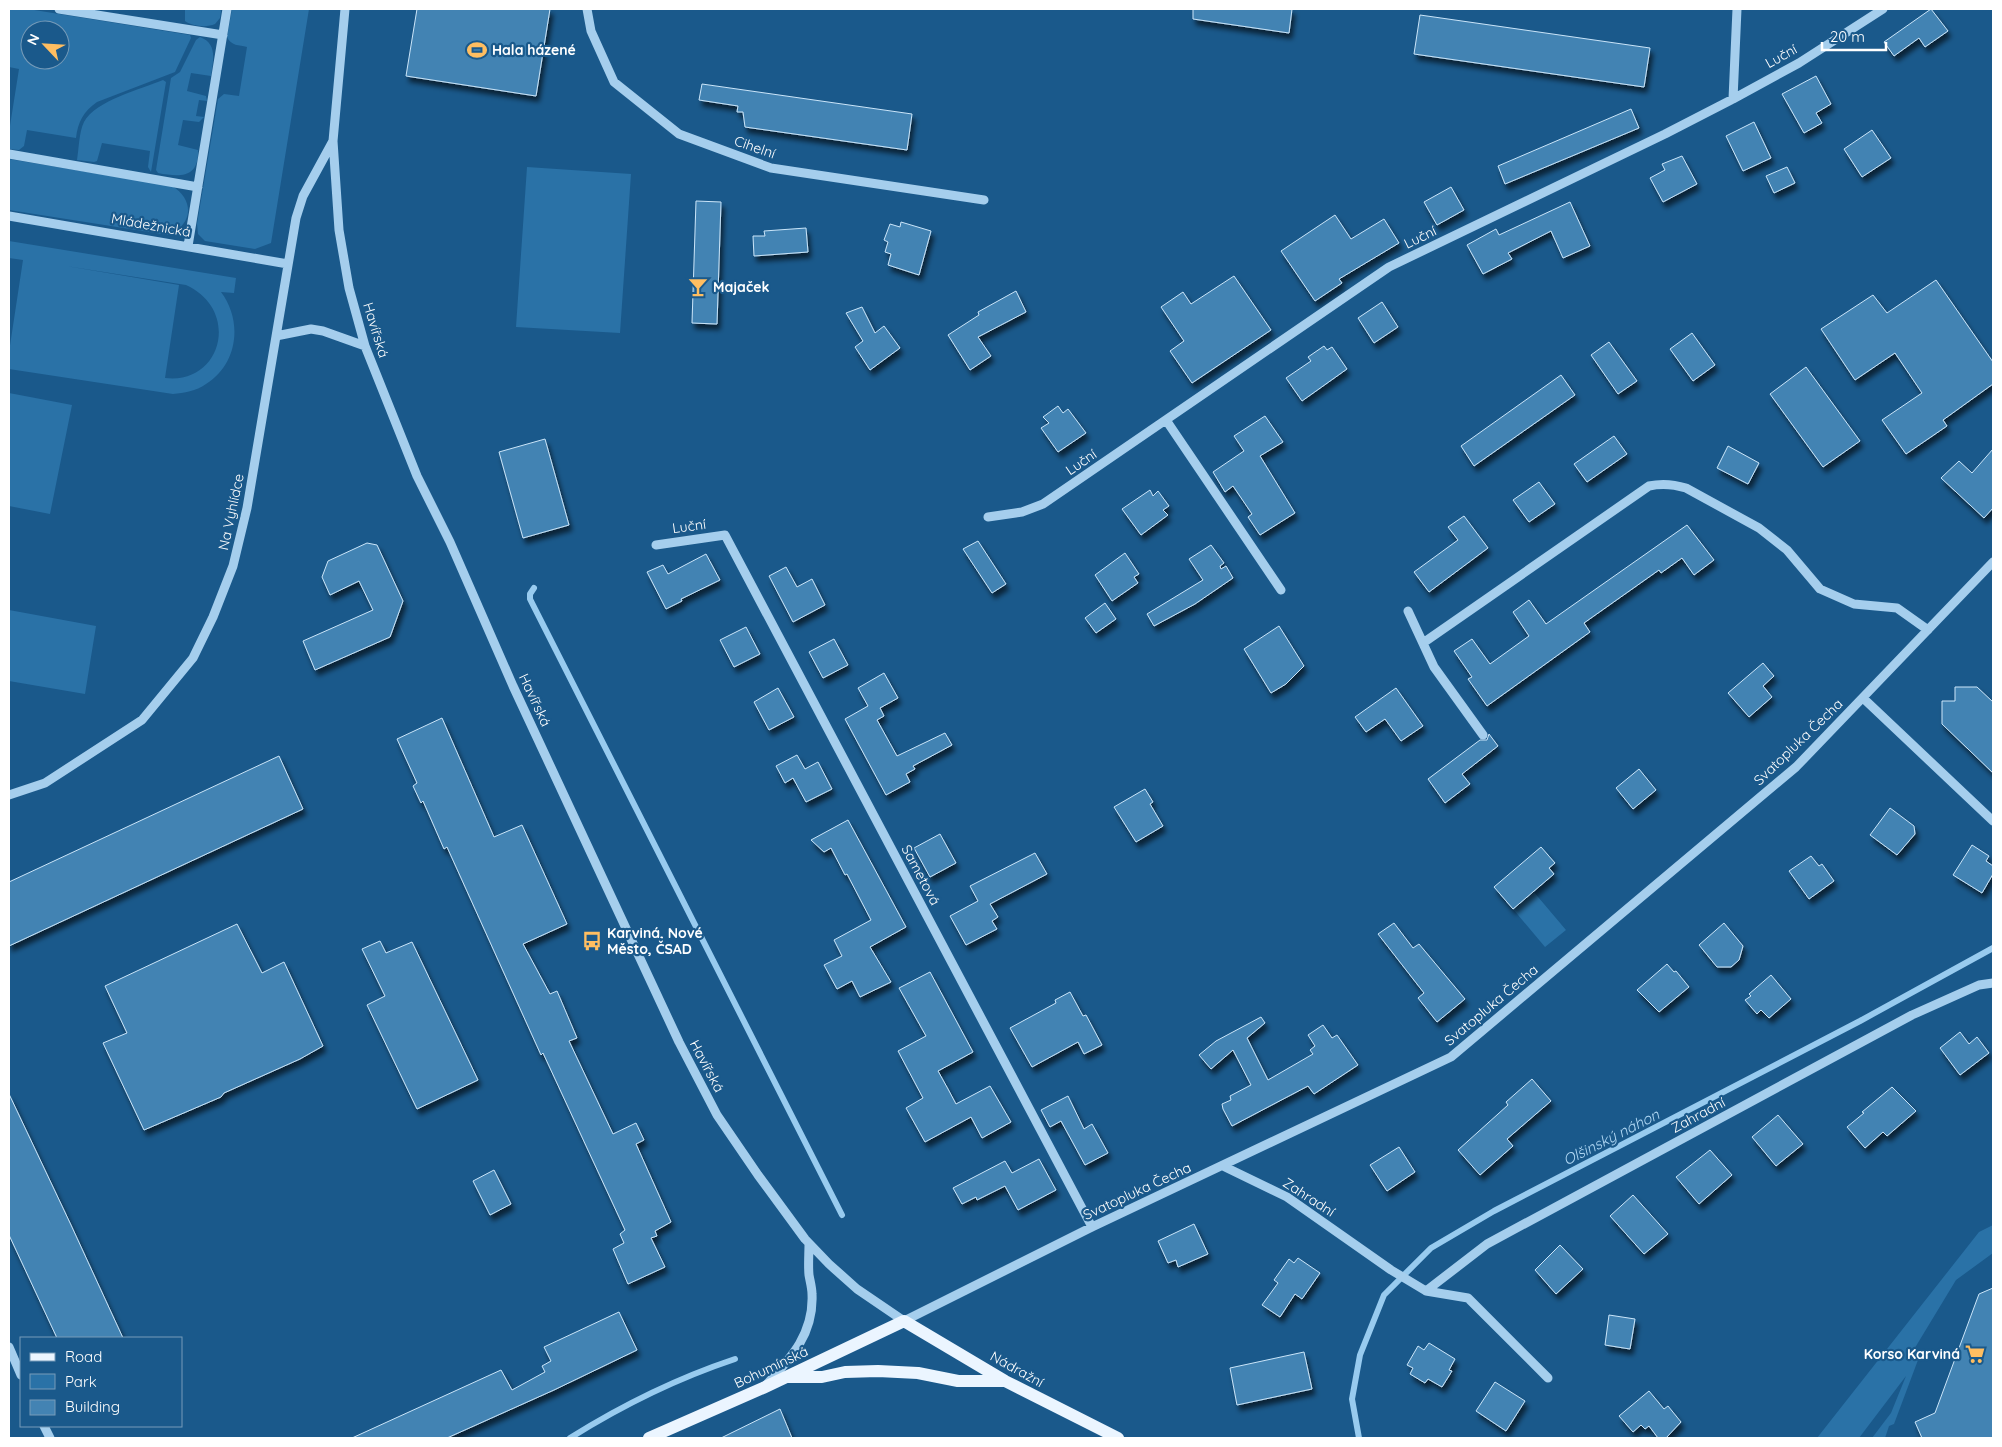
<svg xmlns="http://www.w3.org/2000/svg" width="2002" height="1447" viewBox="0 0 2002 1447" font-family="Quicksand,sans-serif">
<defs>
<filter id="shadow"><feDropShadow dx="3" dy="5.5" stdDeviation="2.5" flood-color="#0009"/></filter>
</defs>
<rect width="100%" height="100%" fill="#1a598b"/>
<path fill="#2a72a7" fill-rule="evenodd" d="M 9,9 L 28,9 L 190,35 L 191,38 L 175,72 L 97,102 C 83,112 78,122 76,138 L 27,130 L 24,146 L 19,150 L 9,149 L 9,132 L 19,69 L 9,67 ZM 30,30 L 60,30 L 60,60 L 30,60 Z
M 185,9 L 220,9 L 221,11 L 220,18 L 215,24 C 206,28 192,26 185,21 Z
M 232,9 L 309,9 L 271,243 L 255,249 L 205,241 L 198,234 L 197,224 L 218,99 L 224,94 L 239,96 L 247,47 C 239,45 231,46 227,37 Z
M 200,37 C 218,44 213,60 211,76 L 191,73 L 187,91 L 206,96 L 207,101 L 199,100 L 196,116 L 204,117 L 199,122 L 183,120 L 178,145 L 198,150 C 199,179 179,177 158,173 L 156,170 L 171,78 L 180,72 L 196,40 Z
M 163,80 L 166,82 L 151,172 L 148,167 L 150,151 L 102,143 L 97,161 L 94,162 L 77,160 C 79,148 79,132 84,122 C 95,101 141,89 163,80 Z
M 9,159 L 172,186 C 195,200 193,225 168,235 L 9,210 Z
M 527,167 L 631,174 L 620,333 L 516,327 Z
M 9,241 L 236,278 L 234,293 L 221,292 C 243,321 238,364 206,384 C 196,391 184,393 173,394 L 9,369 L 9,352 L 23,260 L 9,258 ZM 66,266 L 186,285 C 241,310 222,385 165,378 L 179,285 Z
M 9,393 L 72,405 L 50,514 L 9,506 Z
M 9,610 L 96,626 L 85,694 L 9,681 Z
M 1533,891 L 1566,930 L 1545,947 L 1513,909 Z
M 1993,1225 L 1993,1253 L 1956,1280 L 1910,1356 L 1918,1360 L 1894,1424 L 1889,1426 L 1885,1438 L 1872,1438 L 1891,1413 L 1906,1376 L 1859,1438 L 1817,1438 L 1979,1232 Z"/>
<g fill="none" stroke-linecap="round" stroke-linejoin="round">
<path stroke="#98cbef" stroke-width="6" d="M 534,588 L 530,594 L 530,599 L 842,1215
M 570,1438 C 621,1406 678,1378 735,1359
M 1359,1438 L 1352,1399 L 1360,1355 L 1384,1295 L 1431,1248 L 1494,1211 L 1860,1021 L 1993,948"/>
</g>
<path fill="#4383b3" stroke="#cae5f9" filter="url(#shadow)" d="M 417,9 L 550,9 L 536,96 L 406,76 Z
M 1193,9 L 1292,9 L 1289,33 L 1193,19 Z
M 1931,9 L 1948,31 L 1925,47 L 1919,38 L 1894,56 L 1884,42 Z
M 1420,15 L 1650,48 L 1644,87 L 1414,54 Z
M 1816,76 L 1831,104 L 1816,113 L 1822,123 L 1804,133 L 1782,94 Z
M 702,84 L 912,114 L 907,150 L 745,127 L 743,112 L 737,112 L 738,106 L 699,100 Z
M 1631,109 L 1639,128 L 1505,184 L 1498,166 Z
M 1754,122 L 1771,158 L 1743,171 L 1726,136 Z
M 1872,130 L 1891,158 L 1862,177 L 1844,149 Z
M 1682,156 L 1697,184 L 1663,202 L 1650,178 L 1665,170 L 1662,164 Z
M 1787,167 L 1795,183 L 1774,193 L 1766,176 Z
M 1451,187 L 1464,210 L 1437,225 L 1424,202 Z
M 696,201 L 721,202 L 717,324 L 692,323 Z
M 1570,202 L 1590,246 L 1563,258 L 1551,231 L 1508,253 L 1512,259 L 1483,274 L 1467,245 L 1496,229 L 1499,235 Z
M 1335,215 L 1351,239 L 1384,219 L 1399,243 L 1339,279 L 1342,283 L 1315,301 L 1281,251 Z
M 901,222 L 931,231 L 919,275 L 888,265 L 891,254 L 885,252 L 888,242 L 884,240 L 890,224 L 900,227 Z
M 806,228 L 808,252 L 754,256 L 753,236 L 765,236 L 764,231 Z
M 1234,276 L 1271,330 L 1192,383 L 1170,351 L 1184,341 L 1161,307 L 1183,292 L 1191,304 Z
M 1936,280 L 1993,362 L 1993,384 L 1943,420 L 1947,426 L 1906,454 L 1882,420 L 1922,393 L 1895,353 L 1855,380 L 1821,329 L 1873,295 L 1887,313 Z
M 1016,291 L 1026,312 L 978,337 L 991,356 L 970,370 L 948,335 L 979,315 L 978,312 Z
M 1382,302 L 1398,327 L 1374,343 L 1358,318 Z
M 862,307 L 875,333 L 884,326 L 900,348 L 870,370 L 855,347 L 863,341 L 846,313 Z
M 1692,333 L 1715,365 L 1693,381 L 1670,349 Z
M 1609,342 L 1637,381 L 1618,394 L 1591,355 Z
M 1324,346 L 1327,350 L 1332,347 L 1347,369 L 1302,401 L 1286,378 L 1311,361 L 1308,357 Z
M 1806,367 L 1860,441 L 1823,467 L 1770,394 Z
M 1561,375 L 1575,395 L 1474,466 L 1461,446 Z
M 1058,406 L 1063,413 L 1068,409 L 1086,433 L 1058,452 L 1041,428 L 1049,423 L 1043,417 Z
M 1265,416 L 1283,442 L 1260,456 L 1295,513 L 1260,535 L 1248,517 L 1252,514 L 1233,486 L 1225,492 L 1213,472 L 1244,451 L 1234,436 Z
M 1614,436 L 1627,454 L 1587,482 L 1574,464 Z
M 545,439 L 569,525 L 523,538 L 499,452 Z
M 1728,446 L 1759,463 L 1748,484 L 1717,468 Z
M 1993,449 L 1993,508 L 1984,518 L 1941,478 L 1959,461 L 1972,473 Z
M 1539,482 L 1555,504 L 1529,522 L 1513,500 Z
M 1150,490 L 1153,496 L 1158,491 L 1169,506 L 1163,510 L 1168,515 L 1141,535 L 1122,509 Z
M 1464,516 L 1488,548 L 1429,592 L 1414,572 L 1458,540 L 1448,527 Z
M 1687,525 L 1714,560 L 1694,575 L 1682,558 L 1661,573 L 1659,570 L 1584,623 L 1590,632 L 1487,706 L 1468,679 L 1472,677 L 1454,651 L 1472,639 L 1490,664 L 1529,636 L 1513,612 L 1529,600 L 1546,624 Z
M 978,541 L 1006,584 L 992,593 L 963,549 Z
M 367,543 L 377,545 L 403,601 L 390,637 L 315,670 L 303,641 L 373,610 L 359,581 L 330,595 L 322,577 L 328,561 Z
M 1211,545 L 1224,563 L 1220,566 L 1221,569 L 1226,566 L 1233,578 L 1195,604 L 1154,626 L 1147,614 L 1203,580 L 1189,559 Z
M 1125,553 L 1139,574 L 1134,577 L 1138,583 L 1112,601 L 1095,575 Z
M 706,554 L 720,580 L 681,599 L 682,601 L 666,609 L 647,572 L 663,565 L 668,574 Z
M 786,567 L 797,587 L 812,579 L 825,605 L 793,622 L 769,576 Z
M 1105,603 L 1116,619 L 1096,633 L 1085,618 Z
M 1279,626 L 1304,666 L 1286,684 L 1271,693 L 1244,649 Z
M 746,627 L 760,654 L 734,667 L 720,640 Z
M 834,639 L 848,665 L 823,678 L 809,652 Z
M 1763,663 L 1774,676 L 1763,686 L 1772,697 L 1749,717 L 1728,693 Z
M 884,673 L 898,698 L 880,708 L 884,716 L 877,720 L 897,756 L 945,733 L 952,745 L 913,766 L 915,769 L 906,774 L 910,782 L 886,795 L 845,719 L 868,706 L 858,688 Z
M 1955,687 L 1977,687 L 1993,702 L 1993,773 L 1942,724 L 1942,701 L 1955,701 Z
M 778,688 L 794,717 L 769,730 L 754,702 Z
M 1396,688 L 1423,726 L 1401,741 L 1385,719 L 1366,732 L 1355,717 Z
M 442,718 L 494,837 L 522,825 L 567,924 L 523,944 L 550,994 L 557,991 L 577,1038 L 569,1041 L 613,1134 L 636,1123 L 644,1140 L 636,1144 L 671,1222 L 655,1231 L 657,1236 L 651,1238 L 665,1267 L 628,1284 L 613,1249 L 624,1243 L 620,1234 L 625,1230 L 543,1053 L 541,1055 L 447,847 L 444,849 L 423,801 L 421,803 L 413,786 L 417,783 L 397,739 Z
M 1489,734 L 1498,746 L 1462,774 L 1470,784 L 1445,803 L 1428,779 L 1480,740 L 1487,740 Z
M 797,755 L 805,769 L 818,762 L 832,789 L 806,802 L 793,778 L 785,783 L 776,766 Z
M 279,756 L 303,809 L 9,946 L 9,882 Z
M 1639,769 L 1656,790 L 1633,809 L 1616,788 Z
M 1145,789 L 1153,802 L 1150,804 L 1163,826 L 1136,842 L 1114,807 Z
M 1890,808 L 1914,826 L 1915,834 L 1897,855 L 1870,835 Z
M 848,820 L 906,927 L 870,947 L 891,982 L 860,997 L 852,981 L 837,989 L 824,965 L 842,956 L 834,940 L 871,920 L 847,874 L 845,875 L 831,848 L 824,852 L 811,840 Z
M 940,834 L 956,863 L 930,877 L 914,848 Z
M 1972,845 L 1989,856 L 1986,861 L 1993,866 L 1993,874 L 1982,893 L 1953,875 Z
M 1541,847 L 1555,863 L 1549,868 L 1554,874 L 1513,909 L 1494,887 Z
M 1035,853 L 1047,874 L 990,904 L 998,917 L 992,921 L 997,929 L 966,945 L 950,916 L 978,901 L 970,886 Z
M 1811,856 L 1819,866 L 1822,864 L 1834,881 L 1809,899 L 1789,871 Z
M 1394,923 L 1413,948 L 1419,944 L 1465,999 L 1437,1022 L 1418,998 L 1424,993 L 1378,934 Z
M 1724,923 L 1743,946 L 1739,960 L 1731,967 L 1717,967 L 1699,945 Z
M 237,924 L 262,973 L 284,962 L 323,1046 L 300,1059 L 224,1093 L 221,1097 L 144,1130 L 103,1043 L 127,1033 L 105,986 Z
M 380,941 L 386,953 L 412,942 L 478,1080 L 417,1109 L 367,1005 L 385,996 L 362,949 Z
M 1667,964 L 1674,972 L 1676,971 L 1689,987 L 1659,1012 L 1637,990 Z
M 930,972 L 973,1052 L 938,1071 L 948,1089 L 956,1104 L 990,1086 L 1011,1122 L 982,1138 L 971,1117 L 925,1142 L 906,1108 L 923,1098 L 898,1051 L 926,1036 L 899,988 Z
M 1771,975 L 1791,999 L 1769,1018 L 1761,1010 L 1757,1014 L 1745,1000 L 1751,996 L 1749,994 Z
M 1070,992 L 1083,1016 L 1086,1015 L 1102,1045 L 1084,1054 L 1078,1042 L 1032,1067 L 1010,1028 L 1056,1003 L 1055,1000 Z
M 1261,1017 L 1265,1023 L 1247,1038 L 1268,1080 L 1313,1054 L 1310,1050 L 1315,1046 L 1308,1035 L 1323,1025 L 1332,1038 L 1337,1035 L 1358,1065 L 1314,1094 L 1308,1086 L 1232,1126 L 1223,1109 L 1222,1104 L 1231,1100 L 1230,1096 L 1251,1085 L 1233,1050 L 1211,1069 L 1199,1055 L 1216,1041 Z
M 1960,1032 L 1969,1044 L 1977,1037 L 1989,1053 L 1960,1075 L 1940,1048 Z
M 1532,1079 L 1551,1101 L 1507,1139 L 1513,1146 L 1480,1175 L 1458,1150 L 1508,1105 L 1506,1102 Z
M 1892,1087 L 1916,1111 L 1887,1136 L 1883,1132 L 1865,1148 L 1847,1127 L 1864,1113 L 1862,1112 Z
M 9,1094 L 71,1225 L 123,1338 L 57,1338 L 9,1235 Z
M 1068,1096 L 1084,1129 L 1092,1124 L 1108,1153 L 1085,1165 L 1061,1121 L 1050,1127 L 1041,1110 Z
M 1778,1115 L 1803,1144 L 1776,1166 L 1752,1137 Z
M 1399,1147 L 1415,1172 L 1387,1191 L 1370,1165 Z
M 1710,1150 L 1732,1175 L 1699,1204 L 1676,1177 Z
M 1039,1159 L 1056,1190 L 1018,1210 L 1005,1186 L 977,1200 L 976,1197 L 962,1204 L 953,1188 L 1005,1161 L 1012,1173 Z
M 494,1170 L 511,1204 L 490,1215 L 473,1181 Z
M 1633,1195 L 1668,1234 L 1644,1254 L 1610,1216 Z
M 1194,1224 L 1208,1254 L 1178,1267 L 1176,1260 L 1168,1263 L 1158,1241 Z
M 1560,1245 L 1583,1269 L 1556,1294 L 1535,1270 Z
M 1298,1258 L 1320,1273 L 1302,1299 L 1295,1294 L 1280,1317 L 1262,1305 L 1278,1283 L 1274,1280 L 1289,1259 L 1294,1263 Z
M 1993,1288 L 1993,1438 L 1922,1438 L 1915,1422 L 1935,1413 L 1979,1294 Z
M 619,1312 L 637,1350 L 554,1390 L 447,1438 L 352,1438 L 501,1370 L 512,1390 L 545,1372 L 542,1366 L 551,1361 L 544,1347 Z
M 1609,1315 L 1635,1319 L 1630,1349 L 1605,1345 Z
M 1429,1343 L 1455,1359 L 1449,1370 L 1452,1371 L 1442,1387 L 1428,1379 L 1425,1383 L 1410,1374 L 1413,1368 L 1407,1365 L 1418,1346 L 1424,1350 Z
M 1304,1352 L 1312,1389 L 1237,1405 L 1230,1368 Z
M 1495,1382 L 1525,1401 L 1506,1431 L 1476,1411 Z
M 1649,1391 L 1664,1409 L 1668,1406 L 1681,1422 L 1666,1438 L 1658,1438 L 1649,1426 L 1645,1429 L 1641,1425 L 1633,1432 L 1619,1416 Z
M 780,1409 L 792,1438 L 721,1438 Z"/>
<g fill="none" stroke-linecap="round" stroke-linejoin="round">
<path stroke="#a5ceed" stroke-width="9" d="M 59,9 L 223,35
M 345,9 L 333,141 L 339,230 L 349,288 L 365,346 L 417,476 L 450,542 L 513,686 L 679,1042 L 717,1115 L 758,1175 L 805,1239 L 829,1264 L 857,1289 L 904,1321 L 1092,1227 L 1451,1057 L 1796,767 L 1993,562
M 587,9 L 591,31 L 614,82 L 679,134 L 771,168 L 984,200
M 1733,99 L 1737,9
M 9,154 L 198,187
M 9,216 L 288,264
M 188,246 L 227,9
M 276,336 L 311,329 L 323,331 L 365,346
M 1166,420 L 1281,590
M 988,517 L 1022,512 L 1043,504 L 1389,267 L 1665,134 L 1733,99 L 1799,63 L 1883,9
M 656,545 L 725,535 L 1092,1227
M 1408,611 L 1434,667 L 1483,735
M 1423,643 L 1649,486 C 1662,483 1673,484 1686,488 L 1759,528 L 1787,550 L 1820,589 L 1854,604 L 1897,608 L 1928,630
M 1863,698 L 1993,821
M 9,795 L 45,783 L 142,720 L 193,658 L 213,617 L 233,566 L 247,508 L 296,218 L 303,196 L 333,141
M 1223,1166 L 1287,1197 L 1391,1270 L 1426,1291 L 1468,1298 L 1548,1378
M 1426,1291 L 1487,1244 L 1912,1015 L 1979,985 L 1993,983
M 9,1347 L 21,1375
M 767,1384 C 792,1357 814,1333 812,1294 C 812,1288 810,1281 809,1275 C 808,1265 809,1254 809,1244
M 44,1426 L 50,1438"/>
<path stroke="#ebf5ff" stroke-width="12" d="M 789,1377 L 822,1377 L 845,1372 L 878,1371 L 918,1373 L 958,1381 L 1003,1381
M 649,1438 L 763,1388 L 904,1321 L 1005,1381 L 1118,1438"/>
</g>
<defs>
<symbol id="stadium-bare" viewBox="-9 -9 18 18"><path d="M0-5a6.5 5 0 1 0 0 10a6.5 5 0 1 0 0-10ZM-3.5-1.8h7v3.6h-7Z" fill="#ffbe61" stroke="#1a598b" stroke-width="2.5" paint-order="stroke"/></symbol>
<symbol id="bar-bare" viewBox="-9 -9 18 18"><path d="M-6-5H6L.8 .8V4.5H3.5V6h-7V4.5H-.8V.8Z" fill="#ffbe61" stroke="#1a598b" stroke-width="2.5" paint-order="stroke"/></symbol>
<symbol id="bus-bare" viewBox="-9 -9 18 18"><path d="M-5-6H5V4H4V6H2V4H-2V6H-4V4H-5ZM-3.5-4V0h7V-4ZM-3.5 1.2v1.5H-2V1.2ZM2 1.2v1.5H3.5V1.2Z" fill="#ffbe61" stroke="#1a598b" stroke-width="2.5" paint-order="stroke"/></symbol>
<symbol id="supermarket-bare" viewBox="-9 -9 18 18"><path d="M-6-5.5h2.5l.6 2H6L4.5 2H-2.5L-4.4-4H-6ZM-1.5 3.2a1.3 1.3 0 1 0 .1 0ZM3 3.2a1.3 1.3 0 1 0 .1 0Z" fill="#ffbe61" stroke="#1a598b" stroke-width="2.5" paint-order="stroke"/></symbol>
</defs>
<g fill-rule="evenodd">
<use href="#stadium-bare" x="463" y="36" width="28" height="28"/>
<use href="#bar-bare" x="684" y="273" width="28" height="28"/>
<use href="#bus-bare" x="578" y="927" width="28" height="28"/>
<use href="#supermarket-bare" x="1961" y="1340" width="28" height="28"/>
</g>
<g text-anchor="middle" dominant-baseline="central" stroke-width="4.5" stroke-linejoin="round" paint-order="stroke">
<g font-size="14" font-weight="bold" fill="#fff" stroke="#1a598b" text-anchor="start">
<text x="492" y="50">Hala házené</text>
<text x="713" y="287">Majaček</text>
<text x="607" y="933">Karviná, Nové<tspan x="607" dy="16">Město, ČSAD</tspan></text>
<text x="1960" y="1354" text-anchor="end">Korso Karviná</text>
</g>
<g font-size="14" fill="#fff" stroke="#1a598b">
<text transform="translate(1781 56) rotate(-29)">Luční</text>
<text transform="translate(755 147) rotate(19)">Cihelní</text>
<text transform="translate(151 225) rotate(10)">Mládežnická</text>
<text transform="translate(1420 237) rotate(-26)">Luční</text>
<text transform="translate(376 330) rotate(73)">Havířská</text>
<text transform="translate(1081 462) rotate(-35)">Luční</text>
<text transform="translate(231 512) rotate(-78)">Na Vyhlídce</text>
<text transform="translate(689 526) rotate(-8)">Luční</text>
<text transform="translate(535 700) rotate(65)">Havířská</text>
<text transform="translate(1798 742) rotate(-44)">Svatopluka Čecha</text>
<text transform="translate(921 875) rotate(62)">Sametová</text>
<text transform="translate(1491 1005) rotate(-40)">Svatopluka Čecha</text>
<text transform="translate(707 1066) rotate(62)">Havířská</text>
<text transform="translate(1698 1115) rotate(-28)">Zahradní</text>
<text transform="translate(1137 1191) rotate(-25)">Svatopluka Čecha</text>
<text transform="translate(1309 1197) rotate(33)">Zahradní</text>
<text transform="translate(771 1367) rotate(-25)">Bohumínská</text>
<text transform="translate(1017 1369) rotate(29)">Nádražní</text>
</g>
<g font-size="15" font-style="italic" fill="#b1d8f4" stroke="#1a598b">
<text transform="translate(1611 1137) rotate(-27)">Olšinský náhon</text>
</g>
</g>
<rect width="2002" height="1447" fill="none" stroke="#ffffff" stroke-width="20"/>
<rect x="20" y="1337" width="162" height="90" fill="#1a598b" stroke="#769bb9"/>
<rect x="30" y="1353" width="25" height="8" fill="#ebf5ff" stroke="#769bb9"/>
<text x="65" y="1362" font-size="15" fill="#ffffff">Road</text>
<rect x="30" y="1374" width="25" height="15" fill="#2a72a7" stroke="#769bb9"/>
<text x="65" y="1387" font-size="15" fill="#ffffff">Park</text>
<rect x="30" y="1400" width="25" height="15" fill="#4383b3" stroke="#769bb9"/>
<text x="65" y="1412" font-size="15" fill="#ffffff">Building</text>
<g transform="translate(45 45) rotate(295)"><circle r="24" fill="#1a598b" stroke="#769bb9"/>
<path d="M0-4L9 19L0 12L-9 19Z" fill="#ffbe61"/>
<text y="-8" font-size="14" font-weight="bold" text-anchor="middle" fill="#ffffff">N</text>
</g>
<path d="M1822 42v8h64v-8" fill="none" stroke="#ffffff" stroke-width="2.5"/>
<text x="1830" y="42" font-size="15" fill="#ffffff" stroke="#1a598b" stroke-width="4" paint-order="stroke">20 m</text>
</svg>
